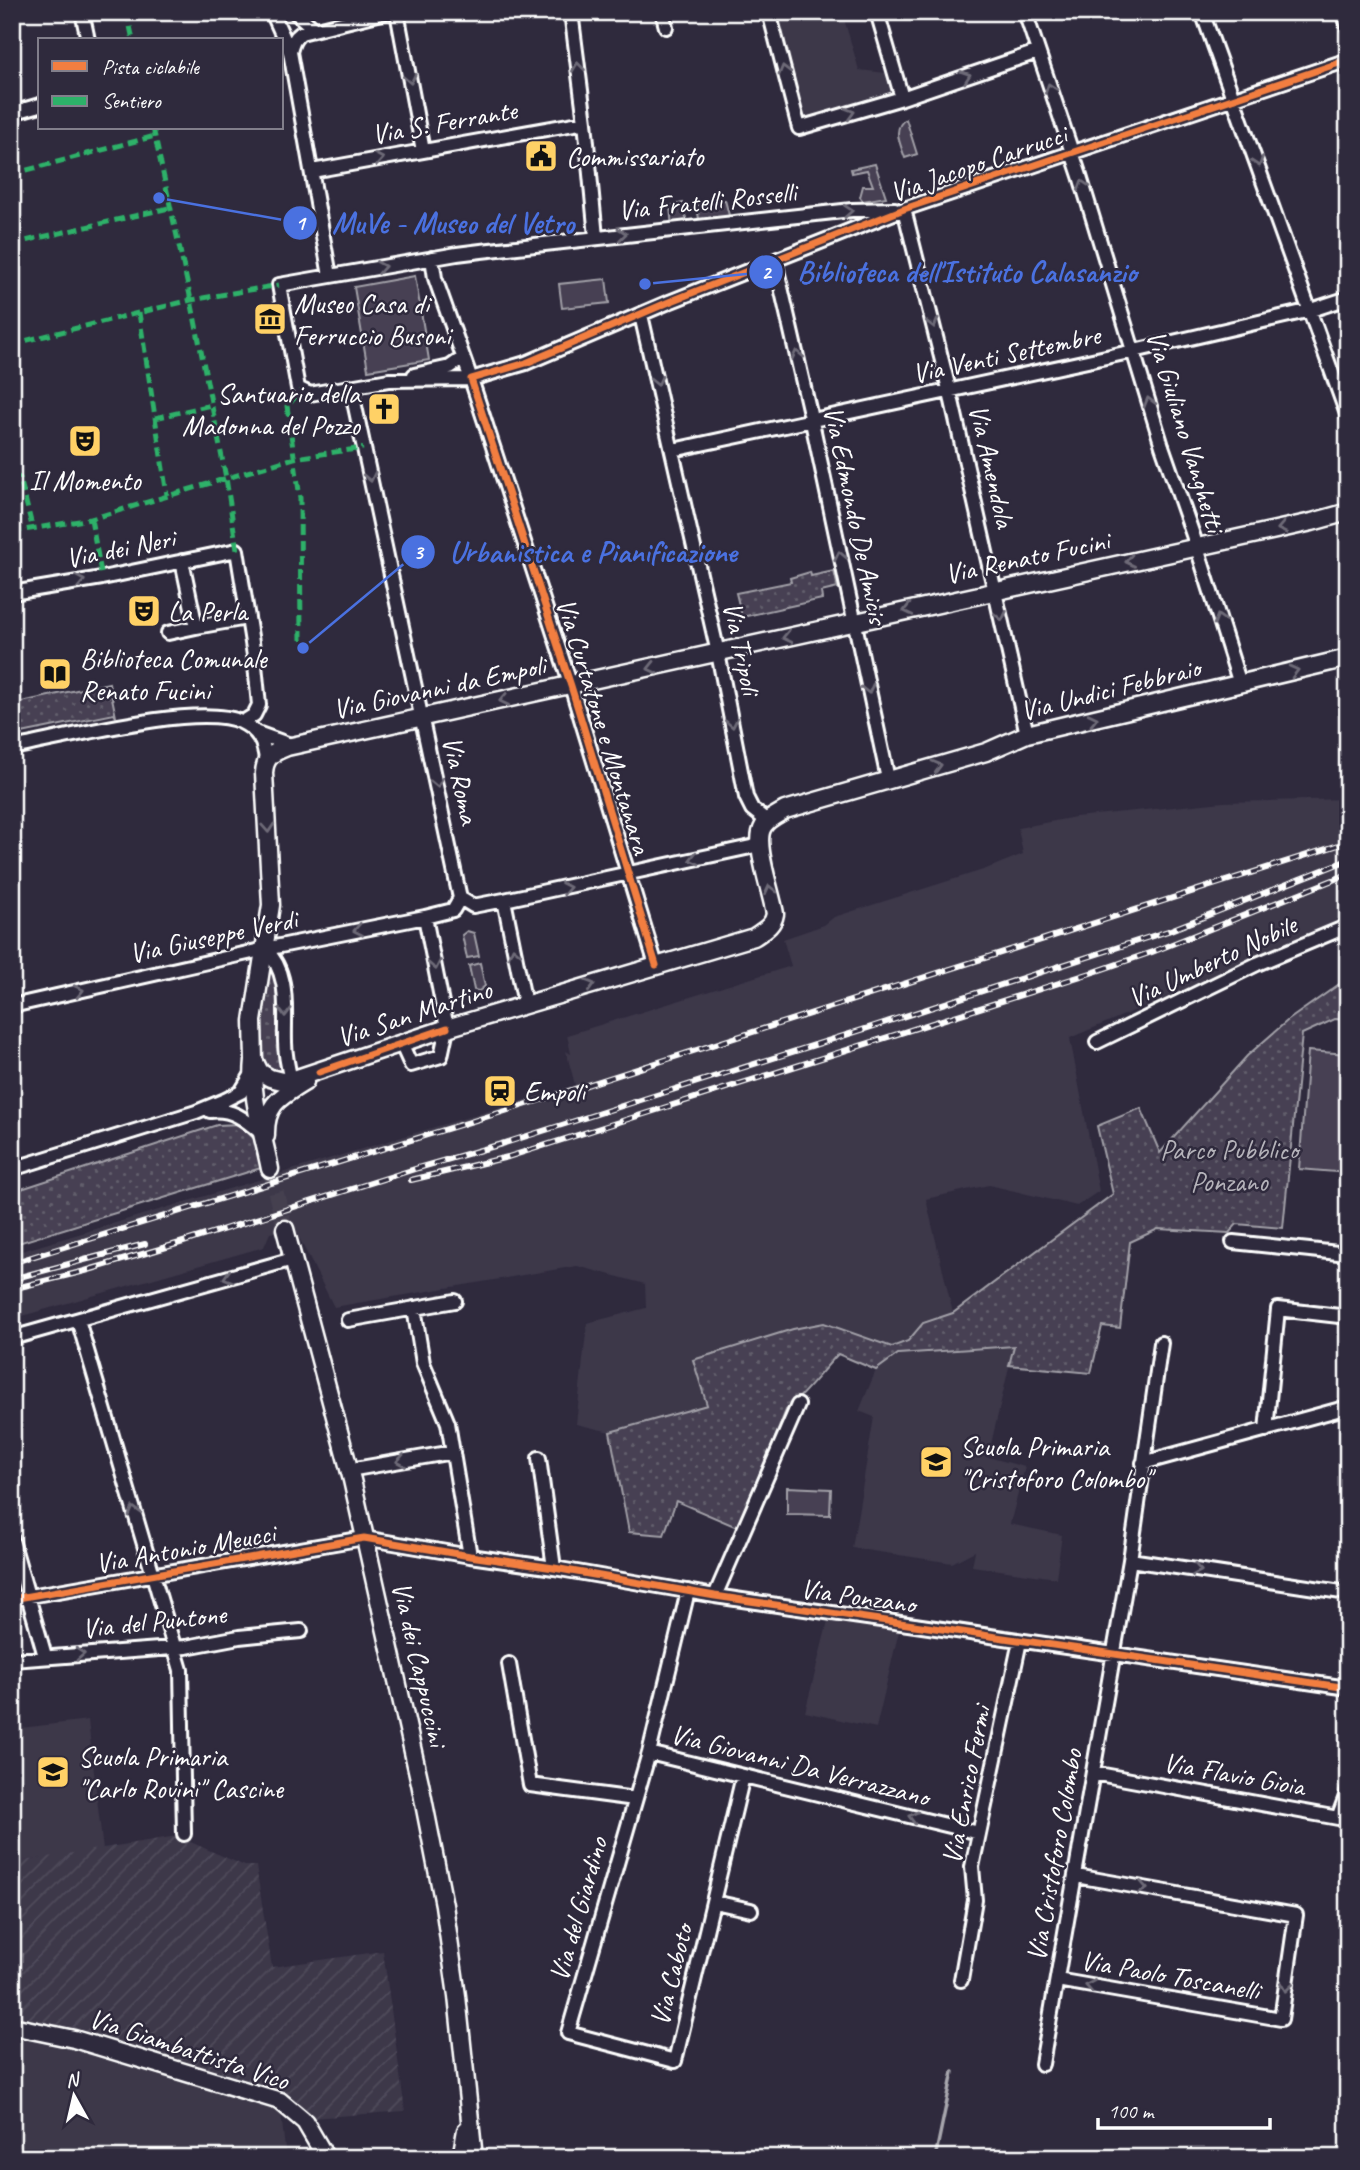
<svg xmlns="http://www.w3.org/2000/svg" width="1360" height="2170" viewBox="0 0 1360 2170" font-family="Caveat,sans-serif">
<defs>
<pattern id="industrial-furrows" width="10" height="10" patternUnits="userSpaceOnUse" patternTransform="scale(1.75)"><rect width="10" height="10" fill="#3c3749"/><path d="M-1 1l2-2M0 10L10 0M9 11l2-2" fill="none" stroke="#504b5b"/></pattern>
<pattern id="park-dots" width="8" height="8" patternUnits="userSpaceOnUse" patternTransform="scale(1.75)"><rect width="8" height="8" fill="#464152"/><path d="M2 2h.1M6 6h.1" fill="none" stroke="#625e6c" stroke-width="1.8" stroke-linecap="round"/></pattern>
</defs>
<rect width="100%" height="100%" fill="#2f2a3d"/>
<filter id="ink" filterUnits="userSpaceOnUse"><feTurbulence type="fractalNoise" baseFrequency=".0143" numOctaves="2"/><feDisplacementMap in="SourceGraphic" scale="14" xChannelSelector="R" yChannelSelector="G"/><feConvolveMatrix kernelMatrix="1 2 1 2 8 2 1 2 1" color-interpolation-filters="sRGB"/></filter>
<g filter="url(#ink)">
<path fill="#3c3749" d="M 769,12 L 842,12 L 859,70 L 895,74 L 902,98 L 799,128 Z
M 1348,799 L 1348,920 L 1070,1038 L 1099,1191 L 1077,1206 L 989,1185 L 926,1199 L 953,1313 L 923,1323 L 908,1341 L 892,1347 L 824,1323 L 793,1329 L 694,1360 L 707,1405 L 610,1432 L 576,1424 L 587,1323 L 646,1308 L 645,1284 L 577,1266 L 334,1307 L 294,1228 L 270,1233 L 264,1247 L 12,1319 L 12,1254 L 575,1085 L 566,1051 L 571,1054 L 567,1035 L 791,966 L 783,939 L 824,925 L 834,917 L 986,869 L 1023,854 L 1018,828 L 1075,817 L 1223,802 Z
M 1014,1346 L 988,1457 L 1025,1467 L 1010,1524 L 1062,1535 L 1056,1578 L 972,1566 L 975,1551 L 952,1563 L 852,1548 L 874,1417 L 859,1411 L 876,1370 L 898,1354 Z
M 828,1621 L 899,1631 L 876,1728 L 805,1712 Z
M 88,1720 L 103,1850 L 17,1862 L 12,1815 L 12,1729 Z
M 12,2022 L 279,2095 L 286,2158 L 12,2158 Z"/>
<path fill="url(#industrial-furrows)" d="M 177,1836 L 245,1866 L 256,1866 L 272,1967 L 383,1951 L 405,2111 L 312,2118 L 292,2100 L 279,2095 L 12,2022 L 12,1880 L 19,1879 L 17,1862 Z"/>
<path fill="#464152" stroke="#a2a0a8" stroke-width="2" d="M 906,119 L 917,154 L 905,158 C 901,145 891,128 906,119 Z
M 875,164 L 886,197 L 863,201 L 860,197 L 863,186 L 873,186 L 867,170 L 852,173 L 851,169 Z
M 725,200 L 731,223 L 700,226 L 697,206 L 699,203 Z
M 683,203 L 688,228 L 672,229 L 670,206 Z
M 415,276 L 429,360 L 368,370 L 354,287 Z
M 606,279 L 609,303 L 562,308 L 559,284 Z
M 467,931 L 474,933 L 479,956 L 467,958 L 462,935 Z
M 480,963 L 485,986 L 479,991 L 474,990 L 469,966 Z
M 1308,1051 L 1348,1054 L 1348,1173 L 1299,1169 Z
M 787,1487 L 831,1489 L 830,1515 L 787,1514 Z"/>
<path fill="url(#park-dots)" stroke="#a2a0a8" stroke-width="2" d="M 834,571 L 838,588 L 821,592 L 822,599 L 742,617 L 736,593 L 791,582 L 790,578 L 810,572 L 811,576 Z
M 109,683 L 116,717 L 114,714 L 12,735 L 12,704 Z
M 265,949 L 279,967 L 288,1070 L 275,1081 L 253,1053 Z
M 1348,978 L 1348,1020 L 1335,1019 L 1302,1034 L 1283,1228 L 1237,1224 L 1229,1233 L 1158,1229 L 1130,1242 L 1120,1328 L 1102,1326 L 1091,1373 L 1009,1365 L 1014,1346 L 898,1354 L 876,1370 L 838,1354 C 820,1373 805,1394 786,1410 L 739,1528 L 676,1501 L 664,1535 L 629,1532 L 610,1432 L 707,1405 L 693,1360 L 793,1329 L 824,1323 L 892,1347 L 908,1341 L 923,1323 L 953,1313 L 1113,1194 L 1097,1126 L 1141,1108 L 1160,1153 L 1247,1056 L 1287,1021 Z
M 240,1124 L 254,1139 L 261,1168 L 12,1245 L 12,1192 L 217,1125 Z"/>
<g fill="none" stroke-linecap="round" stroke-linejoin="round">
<path stroke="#a7a6ad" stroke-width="3.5" d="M 935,2158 L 953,2072"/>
<path stroke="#443f50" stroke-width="16" stroke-dasharray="16 8" stroke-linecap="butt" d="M 270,1169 L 285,1229"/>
<defs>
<path id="minor" d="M 82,12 L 88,40
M 272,12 L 290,52
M 295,12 L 314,29
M 397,12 L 423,151
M 571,12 L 585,122 L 596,237
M 662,12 L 666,27
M 769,12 L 799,128 L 902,98 L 1037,52
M 877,12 L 902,98
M 1025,12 L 1080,176 L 1162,446 L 1193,535 L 1240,684
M 1202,12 L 1348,417
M 1344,12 L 1348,28
M 12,113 L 40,105
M 312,171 L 585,122
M 904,209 L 952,401 L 1027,734
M 432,258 L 435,278 L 471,379 L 389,380 L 310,394 L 298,388 L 279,285 L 457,254 L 481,251 L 852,210 L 895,209
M 775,261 L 812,422 L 888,779
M 330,276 L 290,52 C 292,44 294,38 301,33 L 386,12
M 641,315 L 718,653 L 746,797 L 752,809 L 767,821
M 414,375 L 450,367 L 463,358
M 348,387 L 353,397 L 460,898
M 673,450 L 1134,351 L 1311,310 L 1348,298
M 182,561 L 196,627 L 247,618
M 12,593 L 102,578 L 237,550 L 254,655 L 259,705 L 254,715 L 243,722
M 168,633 L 196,627
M 257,733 L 293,746
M 12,748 C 60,739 200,702 241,722 C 258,730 264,742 266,760
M 460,898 L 473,906 L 504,900 L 760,845
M 504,900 L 525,1004
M 265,949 C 291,973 284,1010 285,1042 C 285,1055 288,1068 291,1080
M 656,965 L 571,686 L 471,379 L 526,363 L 669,302 L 904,209 L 1348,60
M 12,1006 L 265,949 L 425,917
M 1097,1042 L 1257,964 L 1348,926
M 401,1043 L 411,1065 L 441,1056 L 447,1028 L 425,917 L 453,910 L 460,898
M 210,1111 C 231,1108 245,1119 261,1133
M 12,1169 L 196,1112 L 225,1100 L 241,1092 L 252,1074
M 1233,1242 L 1348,1254
M 414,1308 L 423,1363 L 448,1423 L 470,1556
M 78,1320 L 181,1670 L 184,1834
M 348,1320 L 455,1301
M 12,1338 L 293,1259
M 1266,1430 L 1278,1309 L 1348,1317
M 539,1458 L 554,1568
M 1143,1463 L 1348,1407
M 349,1470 L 453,1452
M 12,1540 L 45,1656
M 1130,1560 L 1348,1593
M 688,1591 L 649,1753 L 568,2033 L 675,2061 L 743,1776
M 715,1596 L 798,1405
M 12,1599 L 364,1538 L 470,1556 L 554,1568 L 715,1596 L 1348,1688
M 12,1660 L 186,1647 L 239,1637 L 301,1631
M 509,1664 L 530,1785 L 635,1799
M 649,1753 L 979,1833
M 1093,1773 L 1338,1818 L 1348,1791
M 714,1902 L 751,1910
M 961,1980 L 975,1900 L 972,1867 L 1020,1641
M 1057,1980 L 1281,2019 L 1296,1915 L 1076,1876
M 1042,2064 L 1130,1560 L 1161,1343"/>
<path id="major" d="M 1348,512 L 1312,522 L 287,747 C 272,753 265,757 264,773 L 271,905 L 253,1021 L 254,1060 L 260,1072 L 270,1078 L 282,1081 L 291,1080 L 447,1028 L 754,937 C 764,930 773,926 775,914 C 772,894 753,843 763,827 C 767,819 777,815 785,810 L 986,752 L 1027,734 L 1348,658
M 254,1060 C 250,1098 263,1132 270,1169
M 266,1136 C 265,1103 281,1097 305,1082
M 285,1229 L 352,1480 L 420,1783 L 444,1905 L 457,1996 L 474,2158
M 12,2026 L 74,2039 L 280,2101 L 305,2122 L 326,2158
M 461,2158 L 466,2130"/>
</defs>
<use href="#minor" stroke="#fff" stroke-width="18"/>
<use href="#major" stroke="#fff" stroke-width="21"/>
<use href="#minor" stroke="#2f2a3d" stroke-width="12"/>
<use href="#major" stroke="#2f2a3d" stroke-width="16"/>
<defs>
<path id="rail" d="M 411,1180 L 508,1157 L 1097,971 L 1152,952 L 1348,874
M 12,1263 L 515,1108 L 1348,842
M 12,1279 L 145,1244
M 12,1289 L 85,1271 L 180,1243 L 418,1168 L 505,1143 L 865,1029 L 1168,931 L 1348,860"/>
</defs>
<use href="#rail" stroke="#fff" stroke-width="6"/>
<use href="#rail" stroke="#2f2a3d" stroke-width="3.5" stroke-dasharray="10" stroke-linecap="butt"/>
<path stroke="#2db169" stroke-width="5" stroke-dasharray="10 5" stroke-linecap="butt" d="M 127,12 L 133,40
M 153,128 L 191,300 L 226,478 L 237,550
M 12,174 L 155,136
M 12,244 L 169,208
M 139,313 L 167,495
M 12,344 L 191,300 L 279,285
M 155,418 L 211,405
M 12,475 L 20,478 L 33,530
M 91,519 L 102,578
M 12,532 L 91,519 L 294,458 L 363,448
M 301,640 L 300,498 L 287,406 L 301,391"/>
<defs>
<path id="cycleway" d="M 656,965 L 571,686 L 471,379 L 526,363 L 669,302 L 904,209 L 1348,60
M 319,1072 L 447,1028
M 12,1599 L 364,1538 L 470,1556 L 554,1568 L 715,1596 L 1348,1688"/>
</defs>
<use href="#cycleway" stroke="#2f2a3d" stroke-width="11"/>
<use href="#cycleway" stroke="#f27e40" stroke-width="7"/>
</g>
<defs><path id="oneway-chevron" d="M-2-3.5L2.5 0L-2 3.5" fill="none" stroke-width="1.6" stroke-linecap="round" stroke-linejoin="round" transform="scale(1.75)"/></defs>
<g stroke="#6d6a77">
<use href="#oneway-chevron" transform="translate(578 67) rotate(-97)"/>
<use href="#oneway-chevron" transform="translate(784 70) rotate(-105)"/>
<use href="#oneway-chevron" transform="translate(966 76) rotate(-19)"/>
<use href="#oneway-chevron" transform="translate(410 79) rotate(79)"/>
<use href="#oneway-chevron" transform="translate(1050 88) rotate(-109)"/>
<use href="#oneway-chevron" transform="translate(850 113) rotate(-16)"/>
<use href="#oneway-chevron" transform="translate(379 159) rotate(-10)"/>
<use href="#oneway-chevron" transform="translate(1258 162) rotate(70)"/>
<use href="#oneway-chevron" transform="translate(1083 185) rotate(-108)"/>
<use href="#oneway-chevron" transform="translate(848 211) rotate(-4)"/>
<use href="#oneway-chevron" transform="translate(622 234) rotate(-6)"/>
<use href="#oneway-chevron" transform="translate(381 267) rotate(-10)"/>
<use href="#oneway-chevron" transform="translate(933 323) rotate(76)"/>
<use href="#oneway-chevron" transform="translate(797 355) rotate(-103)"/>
<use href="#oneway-chevron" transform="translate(657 381) rotate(77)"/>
<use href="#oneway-chevron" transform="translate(1149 402) rotate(-106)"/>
<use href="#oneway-chevron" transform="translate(370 477) rotate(78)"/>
<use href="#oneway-chevron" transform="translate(1282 528) rotate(168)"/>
<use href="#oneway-chevron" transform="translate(840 556) rotate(-102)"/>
<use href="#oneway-chevron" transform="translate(1130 561) rotate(168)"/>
<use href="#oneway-chevron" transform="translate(80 581) rotate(-10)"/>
<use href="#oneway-chevron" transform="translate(908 610) rotate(167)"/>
<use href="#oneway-chevron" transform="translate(1001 616) rotate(78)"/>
<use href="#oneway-chevron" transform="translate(1219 619) rotate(-107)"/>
<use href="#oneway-chevron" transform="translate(787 637) rotate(167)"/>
<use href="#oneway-chevron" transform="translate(652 668) rotate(167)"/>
<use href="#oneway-chevron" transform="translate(1294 671) rotate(-14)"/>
<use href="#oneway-chevron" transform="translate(868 689) rotate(77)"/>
<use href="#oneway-chevron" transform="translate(504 700) rotate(168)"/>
<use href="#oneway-chevron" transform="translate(1093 719) rotate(-13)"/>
<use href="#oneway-chevron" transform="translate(732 723) rotate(79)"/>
<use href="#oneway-chevron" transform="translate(937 766) rotate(-15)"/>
<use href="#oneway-chevron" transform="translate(437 783) rotate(78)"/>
<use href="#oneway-chevron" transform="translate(268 828) rotate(86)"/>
<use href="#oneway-chevron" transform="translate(694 859) rotate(166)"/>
<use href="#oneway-chevron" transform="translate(566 888) rotate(-11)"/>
<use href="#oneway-chevron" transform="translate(770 890) rotate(-103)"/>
<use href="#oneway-chevron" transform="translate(358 930) rotate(169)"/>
<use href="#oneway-chevron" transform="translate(514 952) rotate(-102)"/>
<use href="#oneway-chevron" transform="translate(435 965) rotate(79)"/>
<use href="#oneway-chevron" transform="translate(590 985) rotate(-16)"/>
<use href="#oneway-chevron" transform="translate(79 991) rotate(-13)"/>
<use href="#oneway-chevron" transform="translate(285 1012) rotate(90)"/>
<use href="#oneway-chevron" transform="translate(228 1277) rotate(164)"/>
<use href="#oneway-chevron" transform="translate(401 1461) rotate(170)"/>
<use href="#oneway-chevron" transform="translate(134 1511) rotate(-106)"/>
<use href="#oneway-chevron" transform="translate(1197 1570) rotate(9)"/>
<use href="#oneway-chevron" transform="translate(80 1654) rotate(-4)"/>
<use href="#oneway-chevron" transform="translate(913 1817) rotate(-166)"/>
<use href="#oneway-chevron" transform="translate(1143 1888) rotate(10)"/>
<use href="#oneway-chevron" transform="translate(1090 1986) rotate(-170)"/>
<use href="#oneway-chevron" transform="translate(1286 1987) rotate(98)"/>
</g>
</g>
<defs>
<symbol id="civic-square" viewBox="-11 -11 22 22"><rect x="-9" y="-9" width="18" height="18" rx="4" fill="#ffd166" stroke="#2f2a3d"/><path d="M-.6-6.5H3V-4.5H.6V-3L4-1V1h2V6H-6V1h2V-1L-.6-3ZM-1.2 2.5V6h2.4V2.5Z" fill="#111"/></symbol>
<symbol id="museum-square" viewBox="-11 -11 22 22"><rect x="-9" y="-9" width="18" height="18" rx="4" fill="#ffd166" stroke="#2f2a3d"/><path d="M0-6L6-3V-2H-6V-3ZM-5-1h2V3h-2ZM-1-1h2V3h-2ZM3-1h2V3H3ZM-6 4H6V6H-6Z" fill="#111"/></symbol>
<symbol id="church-square" viewBox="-11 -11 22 22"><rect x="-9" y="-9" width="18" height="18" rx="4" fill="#ffd166" stroke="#2f2a3d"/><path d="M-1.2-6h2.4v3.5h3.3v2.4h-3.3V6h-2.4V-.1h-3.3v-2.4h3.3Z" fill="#111"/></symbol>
<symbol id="theatre-square" viewBox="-11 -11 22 22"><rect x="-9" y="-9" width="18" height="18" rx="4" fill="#ffd166" stroke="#2f2a3d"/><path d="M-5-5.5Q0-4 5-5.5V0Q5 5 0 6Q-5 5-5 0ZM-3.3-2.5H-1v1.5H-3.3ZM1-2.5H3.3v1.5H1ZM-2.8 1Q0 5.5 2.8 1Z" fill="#111"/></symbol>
<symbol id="library-square" viewBox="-11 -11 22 22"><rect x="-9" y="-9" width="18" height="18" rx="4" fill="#ffd166" stroke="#2f2a3d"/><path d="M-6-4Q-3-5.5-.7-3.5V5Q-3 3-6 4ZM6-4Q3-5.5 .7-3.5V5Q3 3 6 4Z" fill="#111"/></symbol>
<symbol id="station-square" viewBox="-11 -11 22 22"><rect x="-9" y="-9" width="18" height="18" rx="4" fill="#ffd166" stroke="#2f2a3d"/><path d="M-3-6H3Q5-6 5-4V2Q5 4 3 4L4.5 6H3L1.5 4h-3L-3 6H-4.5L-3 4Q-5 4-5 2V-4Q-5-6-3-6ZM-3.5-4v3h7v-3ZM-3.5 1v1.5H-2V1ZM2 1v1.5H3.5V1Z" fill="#111"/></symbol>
<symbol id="school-square" viewBox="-11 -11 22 22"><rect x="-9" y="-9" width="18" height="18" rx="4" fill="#ffd166" stroke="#2f2a3d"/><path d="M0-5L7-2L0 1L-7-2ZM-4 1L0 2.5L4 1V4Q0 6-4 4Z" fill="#111"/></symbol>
</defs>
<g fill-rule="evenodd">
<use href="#civic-square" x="522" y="137" width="38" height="38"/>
<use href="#museum-square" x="251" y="300" width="38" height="38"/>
<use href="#church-square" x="365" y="390" width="38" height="38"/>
<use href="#theatre-square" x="66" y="422" width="38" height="38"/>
<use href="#theatre-square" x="125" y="592" width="38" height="38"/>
<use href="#library-square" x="36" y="655" width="38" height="38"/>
<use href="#station-square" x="481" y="1072" width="38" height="38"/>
<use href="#school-square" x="917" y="1443" width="38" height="38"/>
<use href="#school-square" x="34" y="1753" width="38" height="38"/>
</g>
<g text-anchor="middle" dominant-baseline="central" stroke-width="5" stroke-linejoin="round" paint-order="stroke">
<g font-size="28" fill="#fff" stroke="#2f2a3d">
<text transform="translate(444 122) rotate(-10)">Via S. Ferrante</text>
<text transform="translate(978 163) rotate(-19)">Via Jacopo Carrucci</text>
<text transform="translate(707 201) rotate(-6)">Via Fratelli Rosselli</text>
<text transform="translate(1006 354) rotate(-12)">Via Venti Settembre</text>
<text transform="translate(1186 431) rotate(73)">Via Giuliano Vanghetti</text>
<text transform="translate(992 466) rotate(77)">Via Amendola</text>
<text transform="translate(856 515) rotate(78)">Via Edmondo De Amicis</text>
<text transform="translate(120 548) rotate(-11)">Via dei Neri</text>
<text transform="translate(1027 557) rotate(-12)">Via Renato Fucini</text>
<text transform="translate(742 648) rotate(78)">Via Tripoli</text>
<text transform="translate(439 687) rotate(-12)">Via Giovanni da Empoli</text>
<text transform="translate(1110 689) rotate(-14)">Via Undici Febbraio</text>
<text transform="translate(604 726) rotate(73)">Via Curtatone e Montanara</text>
<text transform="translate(461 780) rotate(78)">Via Roma</text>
<text transform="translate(213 936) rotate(-12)">Via Giuseppe Verdi</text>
<text transform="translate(1212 961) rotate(-25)">Via Umberto Nobile</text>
<text transform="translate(414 1013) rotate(-18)">Via San Martino</text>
<text transform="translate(185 1548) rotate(-10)">Via Antonio Meucci</text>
<text transform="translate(858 1596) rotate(8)">Via Ponzano</text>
<text transform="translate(154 1621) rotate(-6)">Via del Puntone</text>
<text transform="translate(420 1664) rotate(77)">Via dei Cappuccini</text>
<text transform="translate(800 1765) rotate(14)">Via Giovanni Da Verrazzano</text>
<text transform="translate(1234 1774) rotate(10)">Via Flavio Gioia</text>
<text transform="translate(966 1785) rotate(-79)">Via Enrico Fermi</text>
<text transform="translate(1054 1855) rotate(-80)">Via Cristoforo Colombo</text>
<text transform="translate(578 1909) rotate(-74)">Via del Giardino</text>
<text transform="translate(671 1975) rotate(-76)">Via Caboto</text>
<text transform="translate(1170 1975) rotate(10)">Via Paolo Toscanelli</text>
<text transform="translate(189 2049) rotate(18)">Via Giambattista Vico</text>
</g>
<g font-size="28" fill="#fff" stroke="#2f2a3d" text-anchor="start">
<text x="566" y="156">Commissariato</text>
<text x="294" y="303">Museo Casa di<tspan x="294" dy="32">Ferruccio Busoni</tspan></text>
<text x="360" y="393" text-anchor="end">Santuario della<tspan x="360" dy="32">Madonna del Pozzo</tspan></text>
<text x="85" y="480" text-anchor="middle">Il Momento</text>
<text x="168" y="611">La Perla</text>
<text x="80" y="658">Biblioteca Comunale<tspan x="80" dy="32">Renato Fucini</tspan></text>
<text x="524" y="1091">Empoli</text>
<text x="960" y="1446">Scuola Primaria<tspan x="960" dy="32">"Cristoforo Colombo"</tspan></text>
<text x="78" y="1756">Scuola Primaria<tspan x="78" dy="32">"Carlo Rovini" Cascine</tspan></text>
</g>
<g font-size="28" fill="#b5b3ba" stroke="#2f2a3d">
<text x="1229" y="1149">Parco Pubblico<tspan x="1229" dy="32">Ponzano</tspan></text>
</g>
</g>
<path fill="none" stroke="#4a71e0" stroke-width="2.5" d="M159 198L300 223M645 284L766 272M303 648L418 552"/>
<g fill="#4a71e0" stroke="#2f2a3d" stroke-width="2.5">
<circle cx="159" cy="198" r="7"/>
<circle cx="645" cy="284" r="7"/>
<circle cx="303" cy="648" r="7"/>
<circle cx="300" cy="223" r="18"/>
<circle cx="766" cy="272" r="18"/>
<circle cx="418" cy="552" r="18"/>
</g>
<g font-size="21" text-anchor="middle" font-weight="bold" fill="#fff">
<text x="300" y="230">1</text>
<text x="766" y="279">2</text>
<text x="418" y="559">3</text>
</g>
<g font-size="30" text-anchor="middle" font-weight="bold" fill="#4a71e0" stroke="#2f2a3d" stroke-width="5" stroke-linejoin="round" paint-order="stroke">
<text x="453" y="233">MuVe - Museo del Vetro</text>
<text x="967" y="282">Biblioteca dell'Istituto Calasanzio</text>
<text x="593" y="562">Urbanistica e Pianificazione</text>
</g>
<rect width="1360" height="2170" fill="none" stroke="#2f2a3d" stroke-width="42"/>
<rect x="21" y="21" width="1318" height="2128" fill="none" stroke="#fff" stroke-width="2.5" filter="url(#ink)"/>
<rect x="38" y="38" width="245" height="91" fill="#2f2a3d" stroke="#827f8b" stroke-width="2"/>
<rect x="52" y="61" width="35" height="10" fill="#f27e40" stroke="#827f8b" stroke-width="2"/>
<text x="102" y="74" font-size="21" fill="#ffffff">Pista ciclabile</text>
<rect x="52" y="96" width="35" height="10" fill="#2db169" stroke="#827f8b" stroke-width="2"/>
<text x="102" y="108" font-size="21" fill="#ffffff">Sentiero</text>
<g transform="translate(74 2096) rotate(352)" stroke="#2f2a3d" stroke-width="5" paint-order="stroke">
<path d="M0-5L12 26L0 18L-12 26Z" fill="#ffffff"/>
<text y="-10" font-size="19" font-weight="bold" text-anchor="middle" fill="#ffffff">N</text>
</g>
<path d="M1098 2118v10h172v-10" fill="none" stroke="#ffffff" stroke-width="3.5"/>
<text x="1108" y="2118" font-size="21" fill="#ffffff" stroke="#2f2a3d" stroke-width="5" paint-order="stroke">100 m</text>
</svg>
